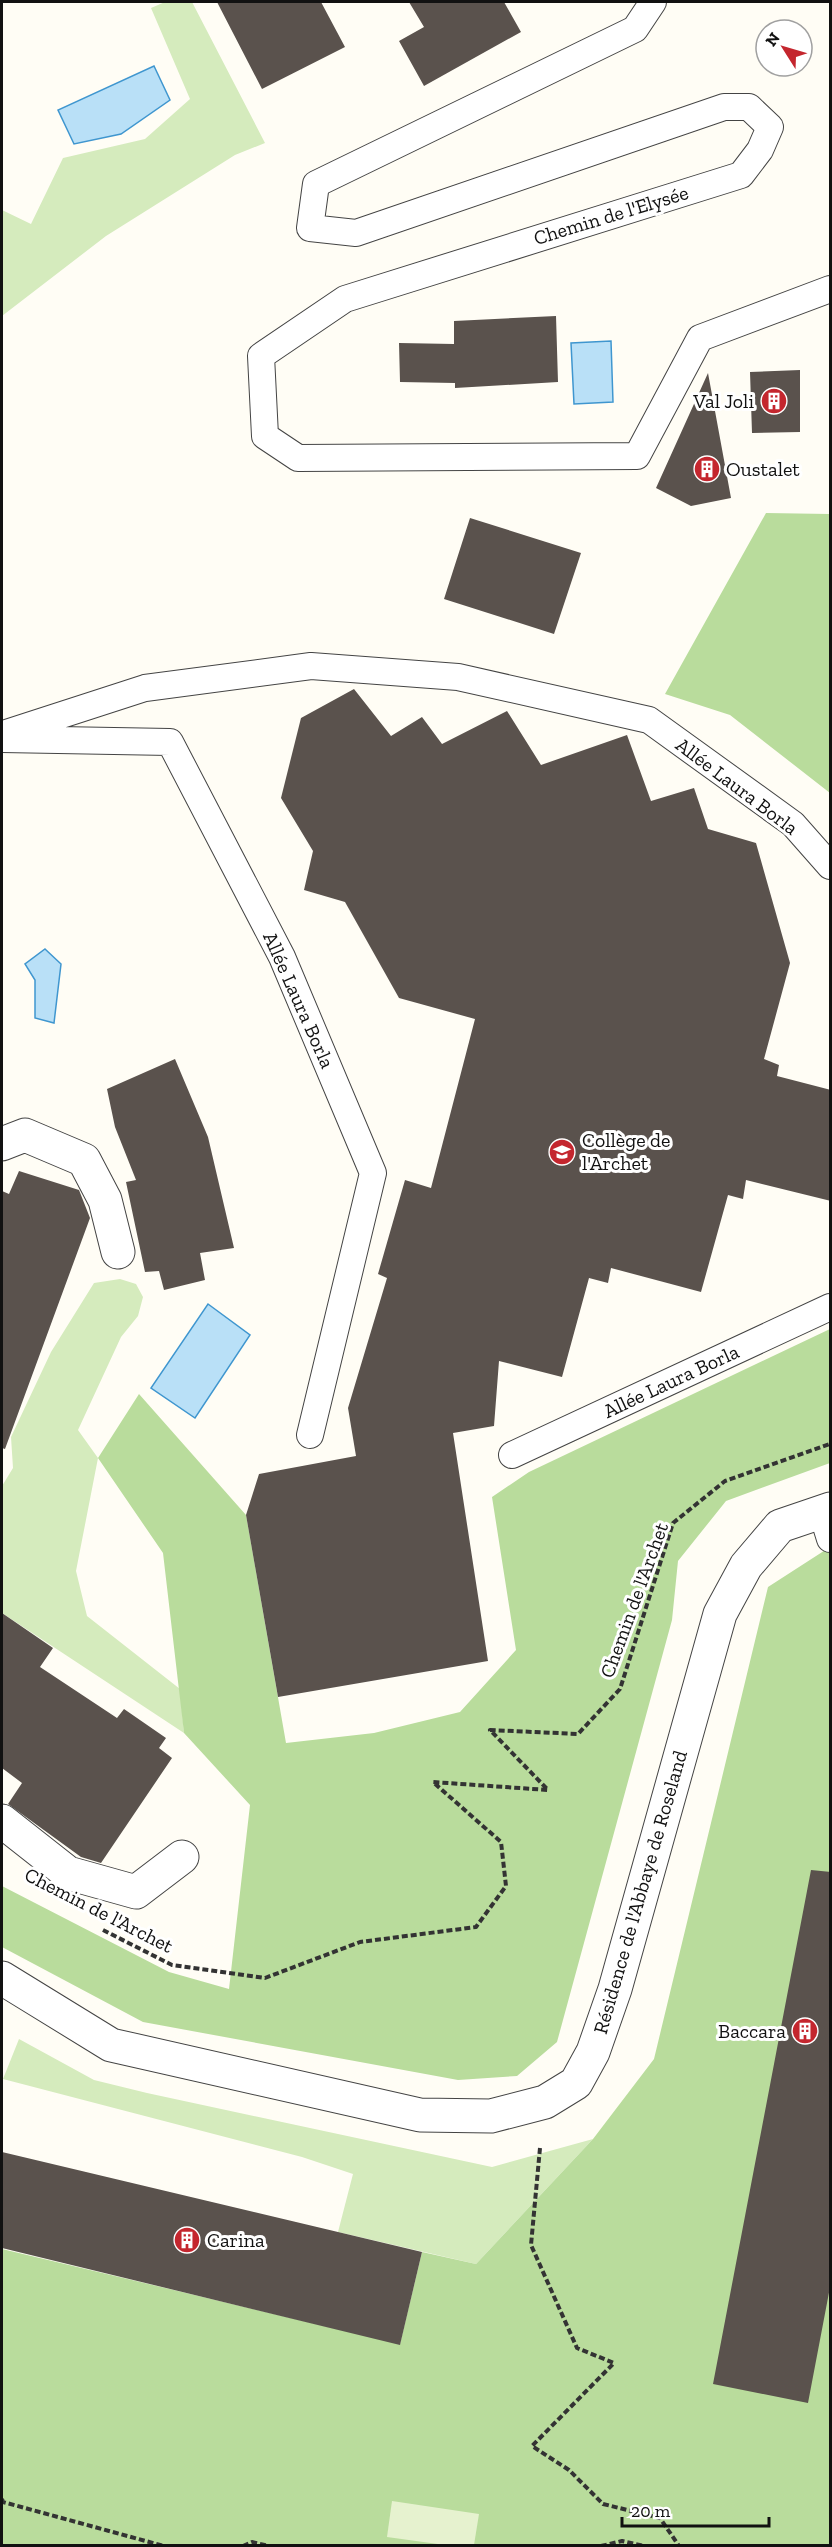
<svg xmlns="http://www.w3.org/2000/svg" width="832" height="2547" viewBox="0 0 832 2547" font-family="'Zilla Slab',serif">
<rect width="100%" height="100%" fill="#fffdf5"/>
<path fill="#d5ebbd" d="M 165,2 L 192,2 L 265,143 L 235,155 L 106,236 L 2,316 L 2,210 L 31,224 L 63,158 L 145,139 L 190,99 L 151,8 Z
M 120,1279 L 136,1284 L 143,1297 L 138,1316 L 121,1337 L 78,1430 L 98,1458 L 76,1571 L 87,1616 L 180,1689 L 184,1733 L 2,1613 L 2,1486 L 13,1468 L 11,1437 L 51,1352 L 94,1283 Z
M 19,2039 L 94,2080 L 147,2093 L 492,2167 L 593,2139 L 476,2264 L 338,2232 L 353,2174 L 302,2157 L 3,2079 Z"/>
<path fill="#b9dc9c" d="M 766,513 L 830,514 L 830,793 L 730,715 L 665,694 Z
M 830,1329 L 830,1463 L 726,1501 L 678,1561 L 672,1620 L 557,2042 L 517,2076 L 458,2080 L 143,2022 L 2,1947 L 2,1886 L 169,1972 L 229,1989 L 250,1805 L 184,1733 L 163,1553 L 98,1458 L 139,1394 L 246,1515 L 286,1743 L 374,1733 L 460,1712 L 516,1650 L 492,1497 L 529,1472 Z
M 830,1547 L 830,2545 L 2,2546 L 2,2249 L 400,2344 L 422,2252 L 476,2264 L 593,2139 L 654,2059 L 768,1587 Z"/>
<path fill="#e6f2cf" d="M 392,2501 L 479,2514 L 474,2545 L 445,2545 L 387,2537 Z"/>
<path fill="#b9e0f7" stroke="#3f96cf" stroke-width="1.5" d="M 154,66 L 170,100 L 121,134 L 74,144 L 58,110 Z
M 611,341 L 613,402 L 574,404 L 571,343 Z
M 45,949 L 61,964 L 54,1023 L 35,1018 L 35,980 L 25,964 Z
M 208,1304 L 250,1335 L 195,1418 L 151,1388 Z"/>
<path fill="#5a524d" d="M 217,2 L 321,2 L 345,47 L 262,89 Z
M 409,2 L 504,2 L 521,32 L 424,86 L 399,41 L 424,27 Z
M 556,316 L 558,382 L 455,388 L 455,383 L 400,382 L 399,343 L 454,344 L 454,321 Z
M 800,370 L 800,432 L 752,433 L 750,372 Z
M 708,373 L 731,498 L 691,506 L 656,488 Z
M 470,518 L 581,553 L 554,634 L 444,599 Z
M 354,689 L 391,736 L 422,717 L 442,744 L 507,711 L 541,765 L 627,735 L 651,801 L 694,788 L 708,829 L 756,843 L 790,963 L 764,1059 L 779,1065 L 777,1076 L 831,1090 L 831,1201 L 746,1180 L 743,1199 L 728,1195 L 701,1292 L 611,1268 L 608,1283 L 589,1278 L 562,1377 L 499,1361 L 494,1426 L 453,1433 L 488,1661 L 278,1697 L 246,1515 L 259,1474 L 356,1456 L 348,1408 L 387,1278 L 378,1274 L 405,1180 L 431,1188 L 475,1019 L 399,998 L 345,902 L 304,890 L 313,851 L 281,798 L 301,718 Z
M 175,1059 L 208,1137 L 234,1248 L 200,1253 L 205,1280 L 164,1290 L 159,1271 L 145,1272 L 126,1182 L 136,1180 L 115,1127 L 107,1089 Z
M 19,1171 L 79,1190 L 90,1218 L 5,1449 L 2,1448 L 2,1191 L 9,1194 Z
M 2,1613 L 53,1648 L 40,1667 L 117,1718 L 124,1709 L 166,1738 L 159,1748 L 172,1758 L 101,1863 L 81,1857 L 8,1804 L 22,1783 L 2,1768 Z
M 811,1870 L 831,1872 L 831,2282 L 808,2403 L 713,2384 Z
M 2,2152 L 422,2252 L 400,2345 L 2,2248 Z"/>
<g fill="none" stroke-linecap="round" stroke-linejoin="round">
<defs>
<path id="lane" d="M 653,2 L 635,29 L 316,184 L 310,228 L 356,233 L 724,107 L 749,107 L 770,127 L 760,150 L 741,175 L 345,299 L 261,356 L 265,436 L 298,458 L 637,456 L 700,338 L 830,289
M 6,733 L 145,688 L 311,666 L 458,677 L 649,720 L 793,824 L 830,866
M 2,739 L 170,742 L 282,957 L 373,1173 L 310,1435
M 512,1455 L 830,1307
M 822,1513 L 830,1539"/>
<path id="street" d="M 2,1144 L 25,1135 L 84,1160 L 105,1200 L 118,1252
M 2,1821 L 68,1873 L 136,1892 L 182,1857
M 2,1978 L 111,2045 L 420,2115 L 491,2116 L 545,2102 L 576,2083 L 593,2052 L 615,1989 L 720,1614 L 746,1566 L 780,1526 L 830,1509"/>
</defs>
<use href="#lane" stroke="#444" stroke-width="28"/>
<use href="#street" stroke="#444" stroke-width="35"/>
<path stroke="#333" stroke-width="4" stroke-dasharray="6 3" stroke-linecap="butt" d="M 103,1930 L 172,1965 L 265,1978 L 360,1942 L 476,1927 L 506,1886 L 501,1842 L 433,1782 L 548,1790 L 490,1730 L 578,1734 L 620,1689 L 673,1523 L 725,1481 L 830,1444
M 540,2148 L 531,2245 L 577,2348 L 614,2363 L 532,2446 L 569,2470 L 603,2504 L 660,2518 L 679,2546
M 2,2499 L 3,2502 L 164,2546
M 243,2546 L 252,2542 L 269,2546
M 601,2546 L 622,2541 L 644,2546"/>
<use href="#lane" stroke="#fff" stroke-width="26"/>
<use href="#street" stroke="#fff" stroke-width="33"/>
</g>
<defs>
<symbol id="building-disc" viewBox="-11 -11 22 22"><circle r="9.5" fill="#c4262e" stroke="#fff"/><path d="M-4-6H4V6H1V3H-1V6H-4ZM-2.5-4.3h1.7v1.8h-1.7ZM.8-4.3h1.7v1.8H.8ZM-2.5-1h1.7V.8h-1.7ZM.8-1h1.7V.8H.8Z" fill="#fff"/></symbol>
<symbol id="school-disc" viewBox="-11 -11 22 22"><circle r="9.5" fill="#c4262e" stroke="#fff"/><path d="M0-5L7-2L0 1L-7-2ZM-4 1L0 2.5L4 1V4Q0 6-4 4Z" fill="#fff"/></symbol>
</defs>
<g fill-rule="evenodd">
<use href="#building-disc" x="759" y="386" width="30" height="30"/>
<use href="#building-disc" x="692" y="454" width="30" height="30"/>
<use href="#school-disc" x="547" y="1137" width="30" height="30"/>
<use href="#building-disc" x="790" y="2016" width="30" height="30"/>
<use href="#building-disc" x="172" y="2225" width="30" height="30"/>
</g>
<g text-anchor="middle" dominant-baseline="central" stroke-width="6" stroke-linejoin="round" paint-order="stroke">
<g font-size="20" fill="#111" stroke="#fff">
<text transform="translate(611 215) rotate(-17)">Chemin de l'Elysée</text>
<text transform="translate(737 786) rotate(37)">Allée Laura Borla</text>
<text transform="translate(299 1000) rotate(66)">Allée Laura Borla</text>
<text transform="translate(671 1381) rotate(-25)">Allée Laura Borla</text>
<text transform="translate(634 1600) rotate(-70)">Chemin de l'Archet</text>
<text transform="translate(640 1892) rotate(-74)">Résidence de l'Abbaye de Roseland</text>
<text transform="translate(99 1910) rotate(27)">Chemin de l'Archet</text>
</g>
<g font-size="20" fill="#111" stroke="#fff" text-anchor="start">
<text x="754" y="401" text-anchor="end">Val Joli</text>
<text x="726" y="469">Oustalet</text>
<text x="582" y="1140">Collège de<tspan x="582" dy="23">l'Archet</tspan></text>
<text x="786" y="2031" text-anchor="end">Baccara</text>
<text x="207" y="2240">Carina</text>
</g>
</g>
<rect width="832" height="2547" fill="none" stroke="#111111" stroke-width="6"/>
<g transform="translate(784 48) rotate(307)"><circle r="28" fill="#ffffff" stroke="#a0a0a0" stroke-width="1.5"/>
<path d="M0-4.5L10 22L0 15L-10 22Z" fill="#c4262e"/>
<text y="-9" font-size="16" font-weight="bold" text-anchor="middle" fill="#111111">N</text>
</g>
<path d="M622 2517v9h147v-9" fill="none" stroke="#111111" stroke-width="3"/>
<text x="631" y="2517" font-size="18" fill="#111111" stroke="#ffffff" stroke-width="4.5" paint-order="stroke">20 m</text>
</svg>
